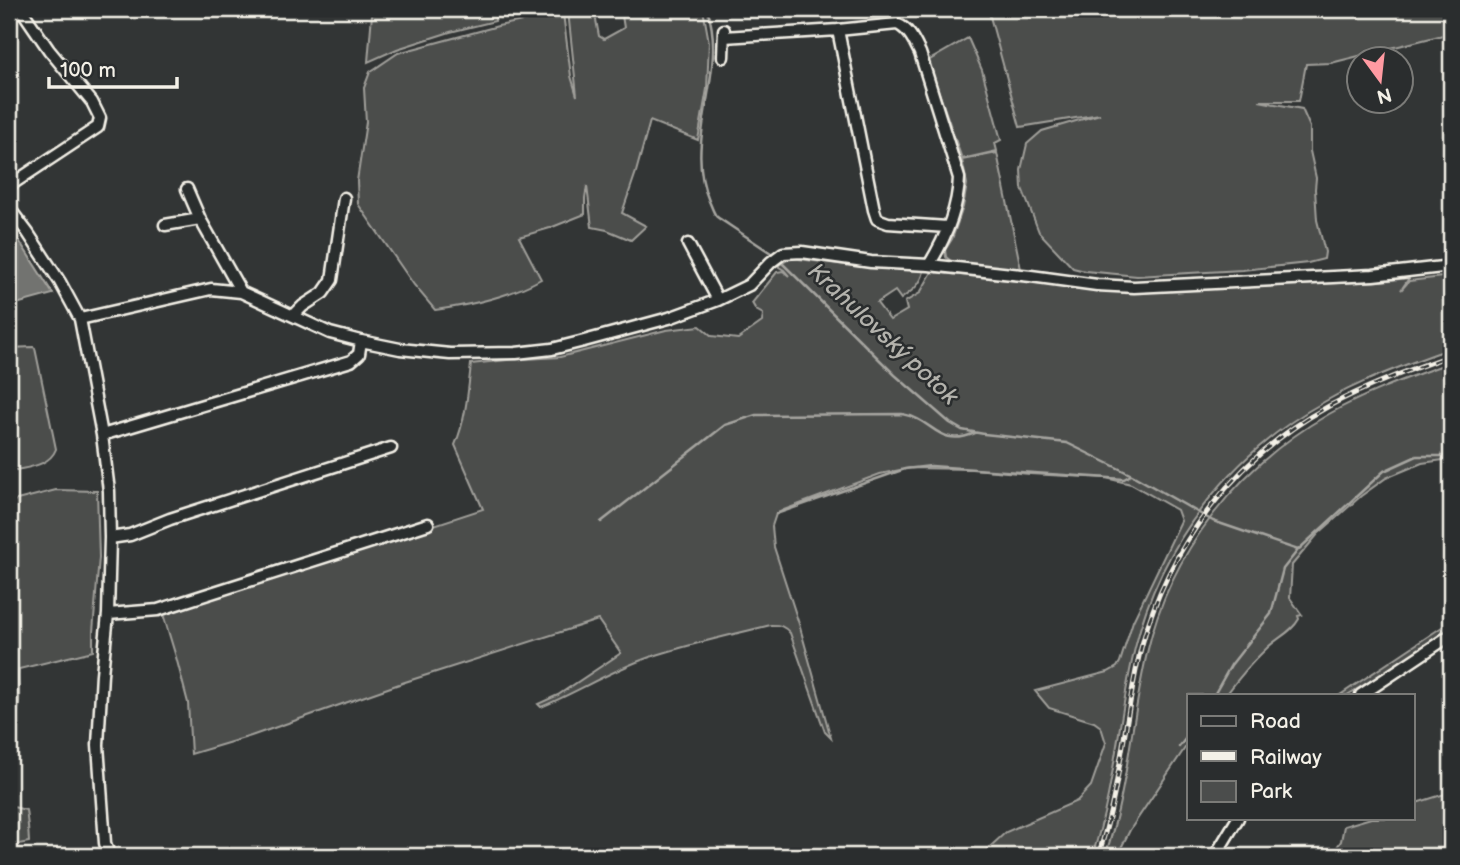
<svg xmlns="http://www.w3.org/2000/svg" width="1460" height="865" viewBox="0 0 1460 865" font-family="'Balsamiq Sans',sans-serif">
<rect width="100%" height="100%" fill="#323535"/>
<filter id="ink" filterUnits="userSpaceOnUse"><feTurbulence type="fractalNoise" baseFrequency=".0143" numOctaves="2"/><feDisplacementMap in="SourceGraphic" scale="14" xChannelSelector="R" yChannelSelector="G"/><feConvolveMatrix kernelMatrix="1 2 1 2 8 2 1 2 1" color-interpolation-filters="sRGB"/></filter>
<g filter="url(#ink)">
<path fill="#4b4d4c" stroke="#a09f9a" stroke-width="2" d="M 398,9 L 495,9 L 495,21 L 450,32 L 397,49 L 368,62 L 372,14 Z
M 573,9 L 594,9 L 599,36 L 604,39 L 624,28 L 621,9 L 703,9 L 709,42 L 707,89 L 698,140 L 650,121 L 636,172 L 622,213 L 646,226 L 631,240 L 607,230 L 592,227 L 587,186 L 585,198 L 585,214 L 550,228 L 519,237 L 541,279 C 509,297 472,305 435,310 L 414,285 L 358,204 L 357,181 L 366,122 L 364,88 L 370,72 L 398,53 L 498,26 L 563,13 L 571,76 L 577,96 L 568,11 Z
M 988,9 L 1451,9 L 1451,33 L 1331,63 L 1306,64 L 1299,101 L 1259,101 L 1302,109 L 1310,127 L 1310,151 L 1316,178 L 1315,189 L 1317,220 L 1325,252 L 1324,259 L 1308,263 L 1242,270 L 1137,276 L 1085,271 L 1073,268 L 1039,232 L 1022,188 L 1021,170 L 1027,144 L 1042,131 L 1100,114 L 1020,127 Z
M 968,38 L 982,70 L 1001,140 L 995,143 L 997,151 L 962,159 L 928,61 Z
M 997,153 L 1021,269 L 952,262 L 946,257 L 945,250 L 952,239 L 963,207 L 967,184 L 962,160 Z
M 791,258 L 854,266 L 924,271 C 921,285 912,291 901,299 L 895,291 L 877,303 L 890,320 L 907,310 L 905,302 L 920,293 L 932,272 L 1131,293 L 1381,281 L 1409,278 L 1401,290 L 1409,281 L 1451,276 L 1451,348 C 1408,364 1364,379 1324,402 C 1231,453 1160,544 1135,648 C 1118,717 1115,789 1092,856 L 980,856 L 1006,832 L 1077,801 L 1091,786 L 1106,743 L 1101,727 L 1094,722 L 1049,708 L 1035,691 L 1108,672 L 1117,667 L 1120,662 L 1133,621 L 1181,521 L 1177,510 L 1131,484 L 1106,478 L 1030,474 L 974,469 L 910,468 L 880,474 L 784,510 L 776,514 L 772,526 L 774,547 L 799,624 L 831,738 L 825,732 L 790,633 C 784,626 780,625 771,625 C 730,635 689,644 650,657 C 612,670 577,692 541,707 L 538,704 L 558,695 L 621,653 L 598,620 L 405,682 L 251,736 L 191,754 L 188,703 L 176,657 L 163,614 L 483,509 L 455,445 C 466,419 468,392 471,364 L 507,360 L 560,357 L 666,330 L 700,326 L 712,336 L 738,339 L 762,322 L 763,314 L 756,310 L 752,303 L 777,272 L 783,271 L 789,276 L 784,270 L 779,267 L 779,265 Z
M 33,347 L 35,348 L 56,449 C 49,467 26,467 9,472 L 9,348 Z
M 1451,362 L 1451,459 L 1422,463 L 1386,478 L 1361,496 L 1318,534 L 1292,565 L 1290,598 L 1302,615 L 1298,616 L 1299,619 C 1292,632 1277,638 1266,649 C 1251,663 1238,679 1226,695 L 1189,695 L 1189,742 L 1130,830 L 1117,856 L 1105,856 C 1128,790 1131,720 1147,653 C 1170,552 1239,465 1329,414 C 1367,392 1410,377 1451,362 Z
M 56,490 L 97,491 L 99,557 L 93,632 L 93,651 L 19,669 C 17,688 25,711 9,727 L 9,502 Z
M 1451,621 L 1451,633 L 1347,695 L 1340,695 Z
M 1451,792 L 1451,856 L 1331,856 L 1341,841 L 1344,826 L 1371,818 L 1413,818 L 1413,804 Z
M 9,806 L 26,810 L 28,826 L 29,842 L 9,846 Z"/>
<path fill="#727370" stroke="#a6a5a0" stroke-width="2" d="M 13,231 L 53,294 L 9,306 L 9,233 Z"/>
<g fill="none" stroke-linecap="round" stroke-linejoin="round">
<path stroke="#a6a5a0" stroke-width="2.5" d="M 707,9 C 729,72 682,139 709,201 C 711,205 713,212 716,216 C 719,219 725,222 729,225 C 744,235 759,245 774,255
M 779,260 L 895,375 L 950,423 L 962,430 L 984,434 L 1067,443 L 1132,475 L 1213,521 L 1298,550 L 1384,471 L 1417,456 L 1451,456
M 776,514 L 905,469 L 931,466 L 1124,479 L 1131,475
M 601,522 L 725,425 L 756,415 L 902,414 C 934,419 938,449 975,433
M 1214,695 L 1231,665 L 1271,614 L 1283,569 L 1298,550
M 1179,747 L 1189,734"/>
<defs>
<path id="minor" d="M 838,30 L 874,210 L 877,219 L 888,223 L 947,227
M 724,37 L 838,30 L 897,24 C 909,29 914,41 920,53 L 959,178 C 958,209 945,239 929,265
M 723,57 L 724,30
M 9,186 L 98,127 L 100,118 L 92,102 L 49,50 L 21,9
M 187,189 L 200,219 L 241,292
M 9,208 L 28,233 L 60,282 L 80,319 L 102,435 L 109,491 L 110,538 L 108,614 L 102,674 L 98,745 L 105,843 L 109,856
M 165,225 L 200,219
M 688,244 L 718,300
M 294,315 L 303,306 L 323,293 L 332,280 L 344,198
M 80,319 L 211,289 L 241,292 L 330,333 L 361,341 L 400,349 L 450,354 L 516,353 L 552,349 L 584,341 L 669,318 L 718,300 L 749,285 L 771,262 L 783,253 L 802,252 L 871,262 L 929,265 L 1031,276 L 1097,285 L 1134,287 L 1373,275 L 1451,266
M 102,435 L 351,361 L 359,354 L 361,341
M 110,538 L 130,535 L 170,519 L 391,448
M 108,614 L 158,610 L 428,524
M 1361,695 L 1451,635
M 1215,856 L 1238,818"/>
</defs>
<use href="#minor" stroke="#f4f1e8" stroke-width="15"/>
<use href="#minor" stroke="#2a2d2e" stroke-width="10"/>
<defs>
<path id="rail" d="M 1098,856 C 1121,788 1124,717 1141,648 C 1168,546 1236,456 1329,406 C 1368,385 1410,370 1451,355"/>
</defs>
<use href="#rail" stroke="#f4f1e8" stroke-width="5"/>
<use href="#rail" stroke="#2a2d2e" stroke-width="2.5" stroke-dasharray="8" stroke-linecap="butt"/>
</g>
</g>
<g text-anchor="middle" dominant-baseline="central" stroke-width="5" stroke-linejoin="round" paint-order="stroke">
<g font-size="24" font-style="italic" fill="#b3b2ac" stroke="#2a2d2e">
<text transform="translate(883 334) rotate(43)">Krahulovský potok</text>
</g>
</g>
<rect width="1460" height="865" fill="none" stroke="#2a2d2e" stroke-width="35"/>
<rect x="18" y="18" width="1425" height="830" fill="none" stroke="#f4f1e8" stroke-width="2.5" filter="url(#ink)"/>
<rect x="1187" y="694" width="228" height="126" fill="#2a2d2e" stroke="#7b7b78" stroke-width="2"/>
<rect x="1201" y="716" width="35" height="10" fill="#2a2d2e" stroke="#7b7b78" stroke-width="2"/>
<text x="1250" y="728" font-size="21" fill="#f4f1e8">Road</text>
<rect x="1201" y="751" width="35" height="10" fill="#f4f1e8" stroke="#7b7b78" stroke-width="2"/>
<text x="1250" y="764" font-size="21" fill="#f4f1e8">Railway</text>
<rect x="1201" y="781" width="35" height="21" fill="#4b4d4c" stroke="#7b7b78" stroke-width="2"/>
<text x="1250" y="798" font-size="21" fill="#f4f1e8">Park</text>
<g transform="translate(1380 80) rotate(165)"><circle r="33" fill="#2a2d2e" stroke="#7b7b78" stroke-width="2"/>
<path d="M0-5L12 26L0 18L-12 26Z" fill="#ff9aa2"/>
<text y="-10" font-size="19" font-weight="bold" text-anchor="middle" fill="#f4f1e8">N</text>
</g>
<path d="M49 77v10h128v-10" fill="none" stroke="#f4f1e8" stroke-width="3.5"/>
<text x="60" y="77" font-size="21" fill="#f4f1e8" stroke="#2a2d2e" stroke-width="5" paint-order="stroke">100 m</text>
</svg>
